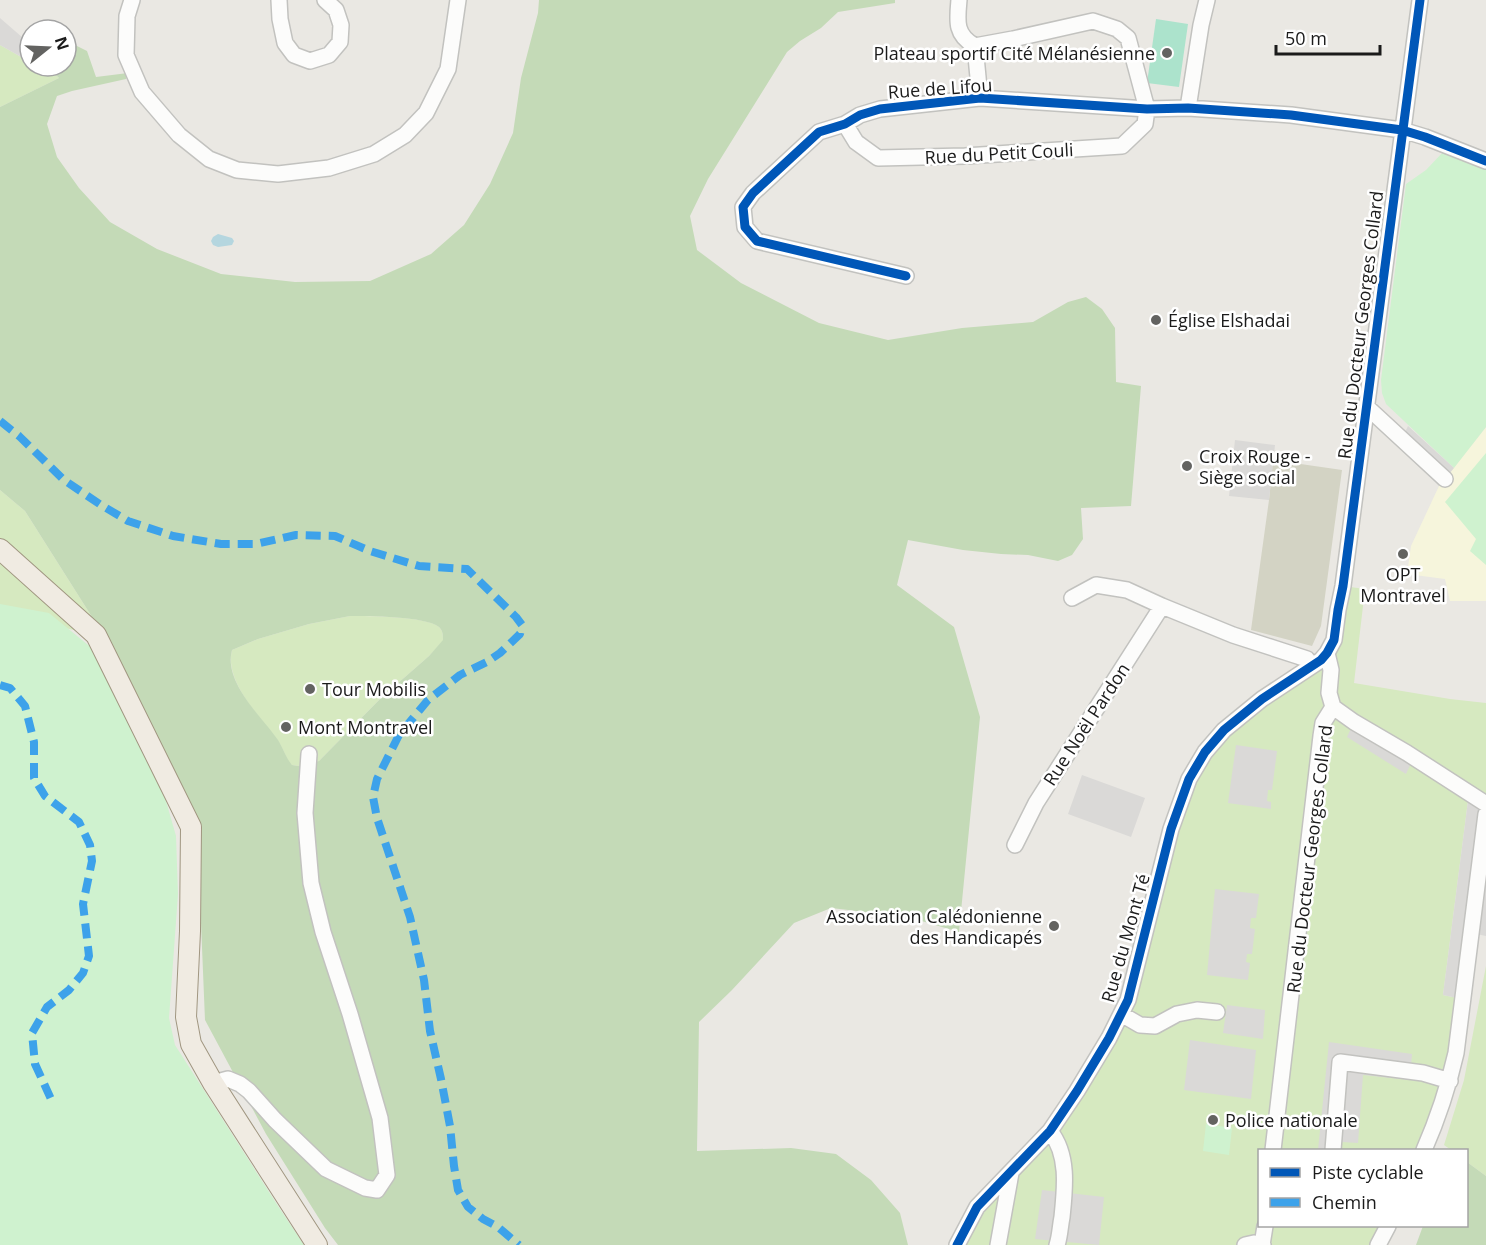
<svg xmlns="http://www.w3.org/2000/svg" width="1486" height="1245" viewBox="0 0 1486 1245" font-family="'Open Sans',sans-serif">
<rect width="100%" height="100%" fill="#eae8e3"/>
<path fill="#f6f5dc" d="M 1486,427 L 1486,601 L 1450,601 L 1445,579 L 1407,574 L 1411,546 L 1439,486 Z"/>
<path fill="#d3d3c4" d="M 1273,460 L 1342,470 L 1321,626 L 1312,646 L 1251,630 L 1269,500 Z"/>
<path fill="#d6e9c0" d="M 0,45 L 30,62 L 30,66 L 47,66 L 59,78 L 0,107 Z
M 0,490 L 25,511 L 104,636 L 0,615 Z
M 1343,586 L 1365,589 L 1354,683 L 1450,699 L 1486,703 L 1486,804 L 1469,793 L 1443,995 L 1462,999 L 1424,1150 L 1260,1150 L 1260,1226 L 1388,1226 L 1378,1245 L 957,1245 L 1109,1038 L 1157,883 L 1205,752 L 1321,660 Z
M 350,616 C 368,616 426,616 439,627 C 443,631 443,635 443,641 L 429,656 L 381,698 L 319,761 L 298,766 L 292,765 L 289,763 C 285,754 281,745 276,738 C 259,716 224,680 232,650 L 258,639 L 309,624 Z
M 1486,966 L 1486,1176 L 1467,1162 L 1466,1150 L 1451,1150 L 1444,1145 L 1464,1080 Z"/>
<path fill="#c4dab7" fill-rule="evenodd" d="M 539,0 L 895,0 L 895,3 L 838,12 L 821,28 L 800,41 L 787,52 L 708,179 L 690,216 L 697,250 L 741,283 L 819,323 L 888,340 L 962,328 L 1033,322 L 1068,302 L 1086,297 L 1102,309 L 1115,328 L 1116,382 L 1141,386 L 1131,506 L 1081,508 L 1083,539 L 1072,555 L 1058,561 L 1028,555 L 1001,554 L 963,550 L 908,540 L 897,585 L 954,627 L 980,717 L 959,932 L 908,917 L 831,908 L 794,923 L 732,990 L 699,1022 L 697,1151 L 791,1148 L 836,1154 L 871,1180 L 900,1213 L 908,1245 L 338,1245 L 325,1228 L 266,1134 L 205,1020 L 197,826 L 104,636 L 25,511 L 0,490 L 0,107 L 59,78 L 47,66 L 66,66 L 66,45 L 71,43 L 87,51 L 96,77 L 128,73 L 126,79 L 72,91 L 57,96 L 47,124 L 57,157 L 79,188 L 110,222 L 157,249 L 221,274 L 295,282 L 370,281 L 431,254 L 464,225 L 490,184 L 513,133 L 521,78 L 538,13 ZM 350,616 C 368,616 425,616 439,627 C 443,631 443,635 443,640 L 429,656 L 381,698 L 319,761 L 298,766 L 292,765 C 286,758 283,748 278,740 C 262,717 223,682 232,650 L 258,639 L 309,624 Z
M 1467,1162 L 1486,1176 L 1486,1245 L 1416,1245 L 1423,1226 L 1466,1226 Z"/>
<path fill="#cff2cf" d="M 1444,151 L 1486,170 L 1486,427 L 1454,468 L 1386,404 L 1382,393 L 1381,380 L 1406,184 L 1426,170 Z
M 1486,453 L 1486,565 L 1470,551 L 1476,539 L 1445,502 Z
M 0,604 L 49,613 L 93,649 L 160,780 L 176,836 L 178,894 L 169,1018 L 175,1045 L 278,1206 L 304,1245 L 0,1245 Z
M 1206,1124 L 1232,1128 L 1229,1155 L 1203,1151 Z"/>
<path fill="#ace3cc" d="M 1156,19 L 1188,24 L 1179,87 L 1147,83 Z"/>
<path fill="#dad9d7" d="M 0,18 L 30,44 L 30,62 L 0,45 Z
M 1408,426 L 1454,468 L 1439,486 L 1398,447 Z
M 1235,440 L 1275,445 L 1269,500 L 1229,496 Z
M 1354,722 L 1414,757 L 1406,774 L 1347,737 Z
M 1236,745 L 1277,751 L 1272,790 L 1268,790 L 1267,801 L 1271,802 L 1271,809 L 1228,803 Z
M 1082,775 L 1145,798 L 1131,837 L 1068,814 Z
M 1469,793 L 1486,817 L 1486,936 L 1471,933 L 1462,999 L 1443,995 Z
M 1215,889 L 1259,894 L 1256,918 L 1251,918 L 1250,928 L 1255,929 L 1252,954 L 1247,954 L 1246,962 L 1250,963 L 1248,980 L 1207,975 Z
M 1227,1005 L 1265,1010 L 1263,1039 L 1223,1033 Z
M 1190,1040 L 1256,1050 L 1251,1099 L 1184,1090 Z
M 1329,1042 L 1412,1054 L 1410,1080 L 1363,1075 L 1358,1143 L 1342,1142 L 1341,1150 L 1318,1150 Z
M 1042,1190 L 1104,1197 L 1099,1245 L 1035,1239 Z"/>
<path fill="#b5d6df" d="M 218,234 L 232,238 L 234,241 L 232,245 L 218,247 L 213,245 L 211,241 L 213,237 Z"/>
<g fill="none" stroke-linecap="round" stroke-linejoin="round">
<defs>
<path id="minor" d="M 132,0 L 127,16 L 126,55 L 142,92 L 179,135 L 209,159 L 237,170 L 278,174 L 329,168 L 374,154 L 405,135 L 426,113 L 448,69 L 458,0
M 279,0 L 280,19 L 285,43 L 294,55 L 310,61 L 329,55 L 340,42 L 341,25 L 336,10 L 325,0
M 959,0 C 957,21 955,35 975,46 L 980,98
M 1188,108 L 1201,25 L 1207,0
M 845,124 L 856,142 L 878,158 L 965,156 L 1122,146 L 1145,124 L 1147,109 L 1128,38 L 1117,29 L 1093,21 L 1013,39 L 975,46
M 906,276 L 757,241 L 745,227 L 743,207 L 753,193 L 819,132 L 845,124 L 860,115 L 880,109 L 980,98 L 1147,109 L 1188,108 L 1291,115 L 1402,130 L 1425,137 L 1486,161
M 1367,407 L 1445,479
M 1072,598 L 1096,585 L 1127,590 L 1162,606 L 1233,635 L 1307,659 L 1312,666
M 1333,707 L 1354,722 L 1407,753 L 1486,804
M 1015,845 L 1036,803 L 1162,606
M 1121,1014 L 1140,1025 L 1155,1026 L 1177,1014 L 1197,1010 L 1217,1012
M 213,1083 L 228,1079 L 240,1084 L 249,1091 L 275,1120 L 326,1169 L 365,1188 L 377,1190 L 387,1175 L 380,1118 L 350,1014 L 323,932 L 311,883 L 305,813 L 309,754
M 1050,1131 C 1069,1155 1065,1188 1062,1217 C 1060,1227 1060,1236 1057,1245
M 1273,1150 L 1321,736 L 1323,723 L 1333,707 L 1329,693 L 1331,670 L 1327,653
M 1333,1150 L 1340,1062 L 1423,1073 L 1450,1081
M 1424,1150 C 1438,1118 1448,1088 1456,1053 L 1486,814
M 957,1245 L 977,1207 L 1050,1131 L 1077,1091 L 1109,1038 L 1128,1000 L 1171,829 L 1189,779 L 1205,752 L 1224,730 L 1262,699 L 1321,660 L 1327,653 L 1334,640 L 1338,610 L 1343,586 L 1420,0
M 998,1245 L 1011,1173
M 1245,1245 L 1254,1243 L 1263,1245
M 1262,1245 L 1265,1226
M 1378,1245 L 1388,1226"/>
<path id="major" d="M 0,549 L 96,635 L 191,827 L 190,931 L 186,1017 L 191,1044 L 213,1083 L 317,1245"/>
</defs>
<use href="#minor" stroke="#c2c2bf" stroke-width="18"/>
<use href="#major" stroke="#a09680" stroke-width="22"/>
<use href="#minor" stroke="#fcfcfb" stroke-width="15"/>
<use href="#major" stroke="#f0ebe2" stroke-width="20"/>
<path stroke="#3da2ea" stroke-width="8" stroke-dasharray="15 8" stroke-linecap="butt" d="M 0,421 L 19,436 L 64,480 L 101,505 L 128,521 L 173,536 L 221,544 L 256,544 L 296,535 L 335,536 L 370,551 L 419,566 L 467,569 L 516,617 L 522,625 L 520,634 L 500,653 L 487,662 L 460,675 L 428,700 L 399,735 L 377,779 L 373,797 L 377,818 L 410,917 L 424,980 L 430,1031 L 441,1079 L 450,1126 L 454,1166 L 458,1190 L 468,1207 L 483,1219 L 498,1227 L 519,1245
M 0,685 L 10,688 L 25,706 L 34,742 L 34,778 L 45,796 L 79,822 L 90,845 L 92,861 L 83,904 L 89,956 L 83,973 L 69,990 L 47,1007 L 32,1033 L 35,1064 L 51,1099"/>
<defs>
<path id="cycleway" d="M 906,276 L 757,241 L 745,227 L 743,207 L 753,193 L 819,132 L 845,124 L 860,115 L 880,109 L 980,98 L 1147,109 L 1188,108 L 1291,115 L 1402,130 L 1425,137 L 1486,161
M 957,1245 L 977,1207 L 1050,1131 L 1077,1091 L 1109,1038 L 1128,1000 L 1171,829 L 1189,779 L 1205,752 L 1224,730 L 1262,699 L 1321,660 L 1327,653 L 1334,640 L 1338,610 L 1343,586 L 1420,0"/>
</defs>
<use href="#cycleway" stroke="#fff" stroke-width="13"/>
<use href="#cycleway" stroke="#0057b8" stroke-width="9"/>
</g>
<g fill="#636361" stroke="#fff" stroke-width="2">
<circle cx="1167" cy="53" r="6"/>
<circle cx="1156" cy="320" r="6"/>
<circle cx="1187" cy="466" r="6"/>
<circle cx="1403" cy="554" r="6"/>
<circle cx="310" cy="689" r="6"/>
<circle cx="286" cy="727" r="6"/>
<circle cx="1054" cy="926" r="6"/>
<circle cx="1213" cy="1120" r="6"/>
</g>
<g text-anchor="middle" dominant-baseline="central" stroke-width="5" stroke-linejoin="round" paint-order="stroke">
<g font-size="18" fill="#1b1b1b" stroke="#fff" text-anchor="start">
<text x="1155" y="53" text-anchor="end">Plateau sportif Cité Mélanésienne</text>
<text x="1168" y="320">Église Elshadai</text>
<text x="1199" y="456">Croix Rouge -<tspan x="1199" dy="21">Siège social</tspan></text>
<text x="1403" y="574" text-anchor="middle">OPT<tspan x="1403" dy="21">Montravel</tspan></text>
<text x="322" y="689">Tour Mobilis</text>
<text x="298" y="727">Mont Montravel</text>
<text x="1042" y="916" text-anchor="end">Association Calédonienne<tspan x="1042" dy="21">des Handicapés</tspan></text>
<text x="1225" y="1120">Police nationale</text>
</g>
<g font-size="18" fill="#1b1b1b" stroke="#fff">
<text transform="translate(940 88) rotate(-4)">Rue de Lifou</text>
<text transform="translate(999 153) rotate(-3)">Rue du Petit Couli</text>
<text transform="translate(1360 325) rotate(-83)">Rue du Docteur Georges Collard</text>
<text transform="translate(1086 724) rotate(-57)">Rue Noël Pardon</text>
<text transform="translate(1309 859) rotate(-83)">Rue du Docteur Georges Collard</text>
<text transform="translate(1125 938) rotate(-74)">Rue du Mont Té</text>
</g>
</g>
<rect x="1258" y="1149" width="210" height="78" fill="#ffffff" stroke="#a4a4a4" stroke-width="1.5"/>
<rect x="1270" y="1168" width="30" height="9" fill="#0057b8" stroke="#a4a4a4" stroke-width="1.5"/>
<text x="1312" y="1179" font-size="18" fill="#1b1b1b">Piste cyclable</text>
<rect x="1270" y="1198" width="30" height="9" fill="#3da2ea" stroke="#a4a4a4" stroke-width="1.5"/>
<text x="1312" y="1209" font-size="18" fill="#1b1b1b">Chemin</text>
<g transform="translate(48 48) rotate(72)"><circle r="28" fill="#ffffff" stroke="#a4a4a4" stroke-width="1.5"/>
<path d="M0-4.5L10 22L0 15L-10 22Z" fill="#636361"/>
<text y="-9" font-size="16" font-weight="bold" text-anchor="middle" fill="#1b1b1b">N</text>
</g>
<path d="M1276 45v9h104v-9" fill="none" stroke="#1b1b1b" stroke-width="3"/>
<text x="1285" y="45" font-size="18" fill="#1b1b1b" stroke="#ffffff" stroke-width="4.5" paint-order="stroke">50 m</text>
</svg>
